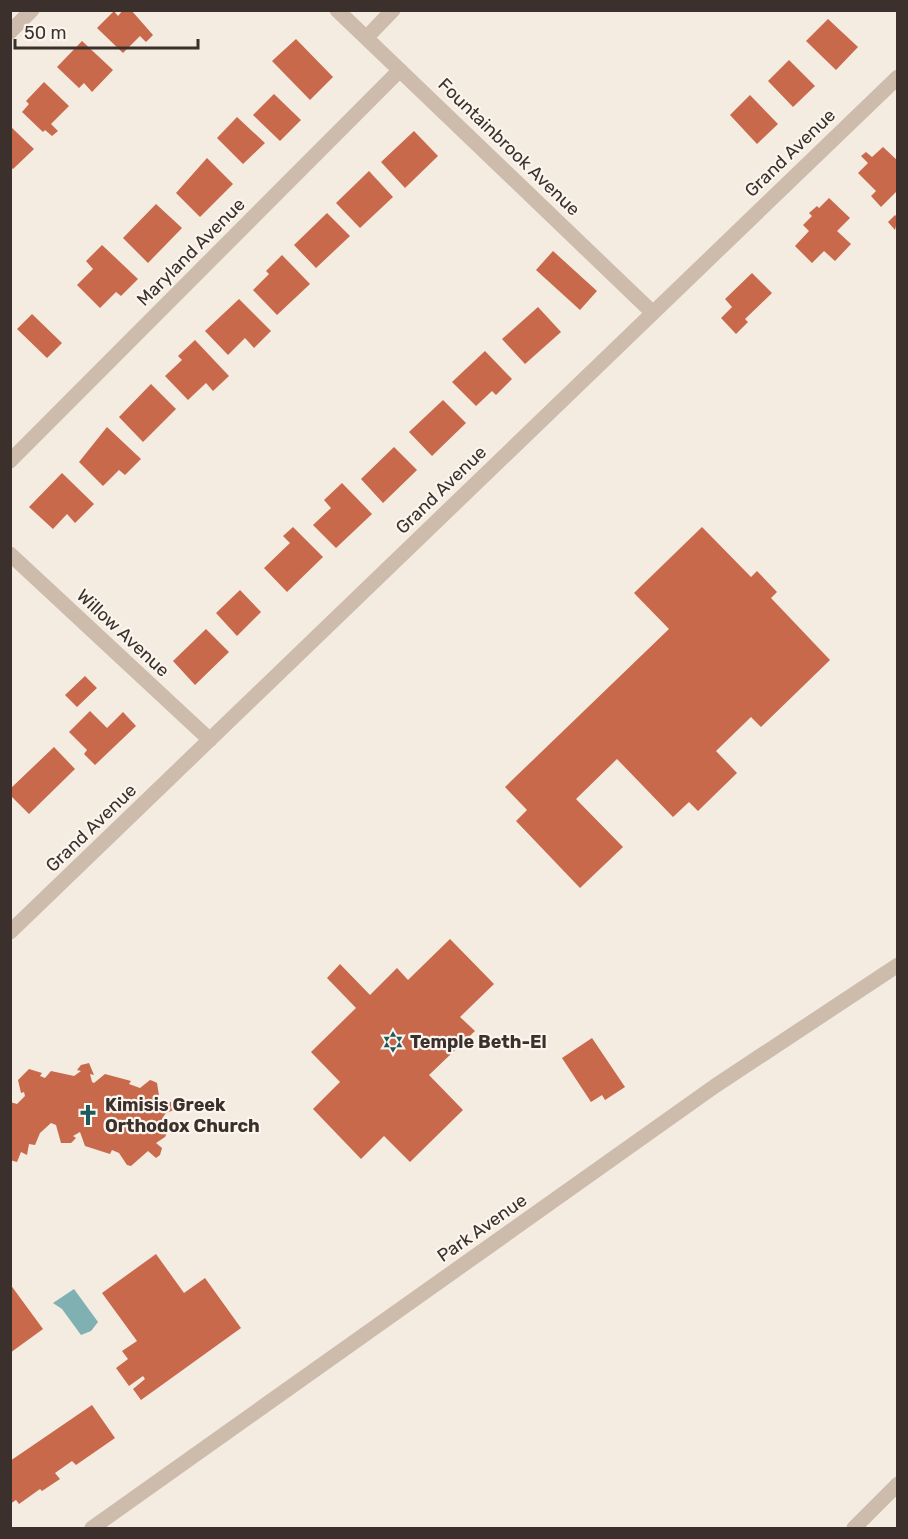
<svg xmlns="http://www.w3.org/2000/svg" width="908" height="1539" viewBox="0 0 908 1539" font-family="Rubik,sans-serif">
<rect width="100%" height="100%" fill="#f4ebe1"/>
<path fill="#7fb0b2" d="M 74,1289 L 98,1322 L 91,1331 L 81,1335 L 62,1309 L 53,1303 Z"/>
<path fill="#c8694b" d="M 123,10 L 131,10 L 153,35 L 146,42 L 140,36 L 123,53 L 97,28 L 114,11 L 118,16 Z
M 828,19 L 858,47 L 836,70 L 806,41 Z
M 296,39 L 333,77 L 310,100 L 272,61 Z
M 82,41 L 113,70 L 92,92 L 84,83 L 79,88 L 57,67 Z
M 789,60 L 815,86 L 793,107 L 768,81 Z
M 44,82 L 69,106 L 51,124 L 58,131 L 52,136 L 45,130 L 43,132 L 22,112 L 29,104 L 26,101 Z
M 274,94 L 301,120 L 280,141 L 253,115 Z
M 750,95 L 778,124 L 757,144 L 730,115 Z
M 237,117 L 265,143 L 243,164 L 217,138 Z
M 10,126 L 34,149 L 13,169 L 10,167 Z
M 414,131 L 438,156 L 405,188 L 381,162 Z
M 883,147 L 898,161 L 898,190 L 881,207 L 871,196 L 876,191 L 858,173 L 868,163 L 861,156 L 866,152 L 872,157 Z
M 207,158 L 233,184 L 200,217 L 176,193 Z
M 369,171 L 393,197 L 360,228 L 336,203 Z
M 829,198 L 850,218 L 837,231 L 851,244 L 835,261 L 824,251 L 812,263 L 795,246 L 809,231 L 803,225 L 812,216 L 809,213 L 817,206 L 819,208 Z
M 156,204 L 182,228 L 148,263 L 123,238 Z
M 327,213 L 350,236 L 316,268 L 294,245 Z
M 895,215 L 898,218 L 895,230 L 888,222 Z
M 102,245 L 138,279 L 121,296 L 116,292 L 100,308 L 77,285 L 93,269 L 86,261 Z
M 553,251 L 597,291 L 580,310 L 536,270 Z
M 282,255 L 310,284 L 277,315 L 253,290 L 269,274 L 266,271 Z
M 752,273 L 772,293 L 745,319 L 748,322 L 736,334 L 721,318 L 732,307 L 725,299 Z
M 239,299 L 271,331 L 254,348 L 245,338 L 228,355 L 205,331 Z
M 538,307 L 561,332 L 525,364 L 502,339 Z
M 32,314 L 62,343 L 47,358 L 17,329 Z
M 195,340 L 229,376 L 213,391 L 206,383 L 188,400 L 165,376 L 182,360 L 178,356 Z
M 485,351 L 512,379 L 496,395 L 492,391 L 476,406 L 452,382 Z
M 151,384 L 176,409 L 143,442 L 119,417 Z
M 443,400 L 466,423 L 432,456 L 409,432 Z
M 107,427 L 141,459 L 125,475 L 119,470 L 103,486 L 79,462 Z
M 394,447 L 417,470 L 383,503 L 361,479 Z
M 62,473 L 94,504 L 75,523 L 67,514 L 53,529 L 29,507 Z
M 342,483 L 372,514 L 336,548 L 313,525 L 331,508 L 324,500 Z
M 293,527 L 323,557 L 287,592 L 264,568 L 290,543 L 283,536 Z
M 702,527 L 751,577 L 757,571 L 777,592 L 771,598 L 830,660 L 761,727 L 751,717 L 716,751 L 737,773 L 698,811 L 689,802 L 673,817 L 617,759 L 576,799 L 623,847 L 580,888 L 516,821 L 527,810 L 505,787 L 669,629 L 634,593 Z
M 240,590 L 261,612 L 237,636 L 216,613 Z
M 206,629 L 229,652 L 195,685 L 173,661 Z
M 85,676 L 97,688 L 77,707 L 65,695 Z
M 90,711 L 107,728 L 123,712 L 136,726 L 95,765 L 84,754 L 87,750 L 69,732 Z
M 54,747 L 75,769 L 29,814 L 10,795 L 10,789 Z
M 450,939 L 494,984 L 460,1017 L 475,1031 L 429,1075 L 463,1110 L 410,1162 L 384,1136 L 361,1159 L 313,1109 L 340,1082 L 311,1052 L 356,1008 L 327,978 L 340,964 L 370,995 L 397,968 L 408,980 Z
M 592,1038 L 625,1087 L 605,1100 L 602,1095 L 591,1102 L 562,1058 Z
M 89,1063 L 94,1075 L 90,1074 L 92,1082 L 94,1083 L 105,1074 L 131,1081 L 129,1084 L 140,1088 L 150,1080 L 153,1081 L 157,1083 L 160,1102 L 173,1102 L 174,1110 L 166,1113 L 163,1117 L 168,1121 L 169,1129 L 165,1137 L 156,1143 L 162,1148 L 160,1155 L 156,1158 L 148,1151 L 131,1166 L 127,1165 L 119,1153 L 112,1150 L 110,1154 L 85,1146 L 80,1132 L 73,1136 L 76,1138 L 71,1143 L 61,1143 L 56,1125 L 51,1123 L 40,1133 L 35,1145 L 29,1144 L 27,1155 L 21,1152 L 17,1162 L 10,1160 L 10,1102 L 17,1104 L 25,1096 L 24,1092 L 21,1093 L 18,1080 L 29,1069 L 42,1073 L 40,1076 L 45,1078 L 51,1071 L 74,1076 L 81,1071 L 77,1070 L 81,1065 Z
M 156,1254 L 184,1293 L 205,1278 L 241,1328 L 141,1400 L 133,1389 L 145,1379 L 143,1376 L 129,1386 L 116,1368 L 128,1359 L 122,1351 L 137,1341 L 102,1293 Z
M 10,1284 L 43,1329 L 10,1353 Z
M 92,1405 L 115,1438 L 76,1465 L 72,1461 L 55,1473 L 60,1479 L 42,1491 L 40,1489 L 19,1504 L 16,1500 L 10,1504 L 10,1461 Z"/>
<g fill="none" stroke-linecap="round" stroke-linejoin="round">
<path stroke="#cdbbac" stroke-width="15" d="M 337,10 L 653,313
M 10,32 L 32,10
M 366,38 L 393,10
M 10,461 L 400,70
M 10,554 L 210,740
M 10,932 L 898,77
M 92,1528 L 715,1086 L 898,965
M 854,1528 L 898,1484"/>
</g>
<defs>
<symbol id="synagogue-bare" viewBox="-9 -9 18 18"><path d="M0-6.5L5.6 3.2H-5.6ZM0 6.5L5.6-3.2H-5.6Z" fill="#1f5a5e" stroke="#fbf5ee" stroke-width="2.5" paint-order="stroke"/></symbol>
<symbol id="church-bare" viewBox="-9 -9 18 18"><path d="M-1.2-6h2.4v3.5h3.3v2.4h-3.3V6h-2.4V-.1h-3.3v-2.4h3.3Z" fill="#1f5a5e" stroke="#fbf5ee" stroke-width="2.5" paint-order="stroke"/></symbol>
</defs>
<g fill-rule="evenodd">
<use href="#synagogue-bare" x="378" y="1027" width="30" height="30"/>
<use href="#church-bare" x="73" y="1100" width="30" height="30"/>
</g>
<g text-anchor="middle" dominant-baseline="central" stroke-width="4.5" stroke-linejoin="round" paint-order="stroke">
<g font-size="18" fill="#3b302b" stroke="#fbf5ee">
<text transform="translate(509 147) rotate(44)">Fountainbrook Avenue</text>
<text transform="translate(790 153) rotate(-44)">Grand Avenue</text>
<text transform="translate(191 252) rotate(-45)">Maryland Avenue</text>
<text transform="translate(441 490) rotate(-44)">Grand Avenue</text>
<text transform="translate(123 633) rotate(43)">Willow Avenue</text>
<text transform="translate(91 828) rotate(-44)">Grand Avenue</text>
<text transform="translate(482 1228) rotate(-35)">Park Avenue</text>
</g>
<g font-size="18" font-weight="bold" fill="#3b302b" stroke="#fbf5ee" text-anchor="start">
<text x="410" y="1042">Temple Beth-El</text>
<text x="105" y="1105">Kimisis Greek<tspan x="105" dy="21">Orthodox Church</tspan></text>
</g>
</g>
<rect width="908" height="1539" fill="none" stroke="#3b302b" stroke-width="24"/>
<path d="M15 39v9h183v-9" fill="none" stroke="#3b302b" stroke-width="3"/>
<text x="24" y="39" font-size="18" fill="#3b302b" stroke="#fbf5ee" stroke-width="4.5" paint-order="stroke">50 m</text>
</svg>
